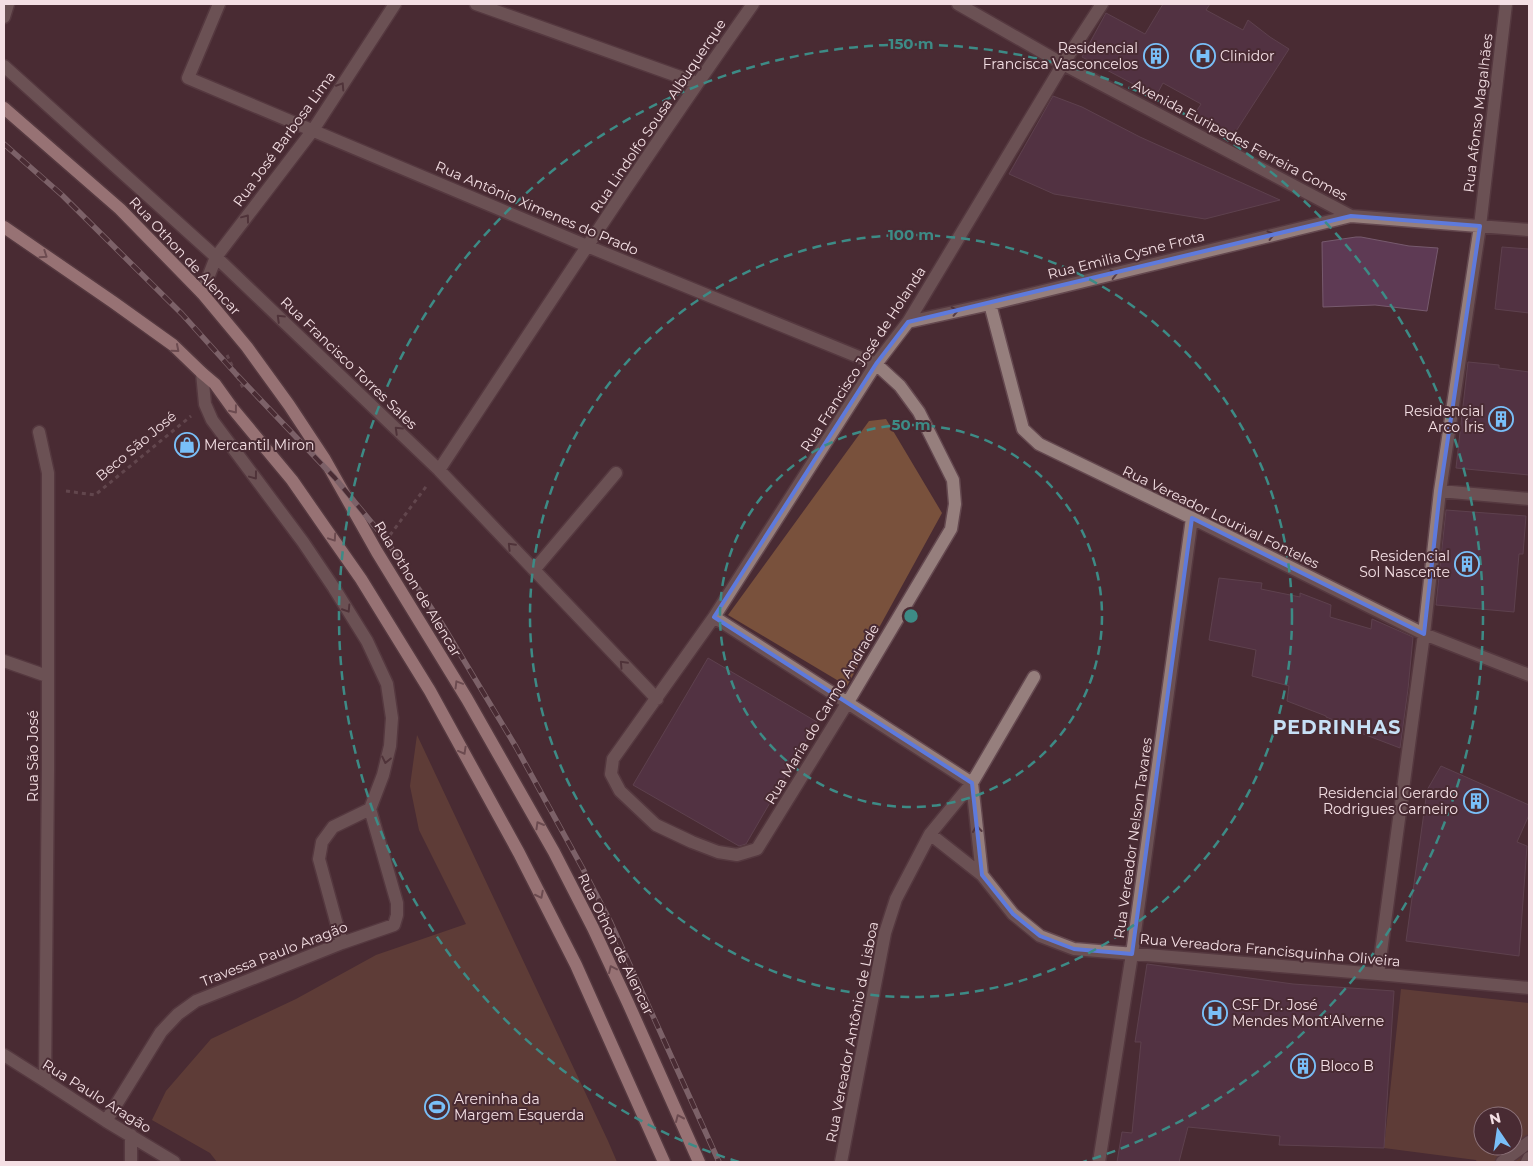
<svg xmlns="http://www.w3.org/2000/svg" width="1533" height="1166" viewBox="0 0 1533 1166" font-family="Montserrat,sans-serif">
<rect width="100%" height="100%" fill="#492b33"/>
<path fill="#79513c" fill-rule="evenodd" d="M 886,419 L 942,513 L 847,686 L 728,615 L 869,421 Z
M 417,735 L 608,1141 L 617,1162 L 217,1162 L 210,1153 L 152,1120 L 166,1091 L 211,1039 L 296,999 L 376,955 L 466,924 L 419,830 L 410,786 Z
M 1401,989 L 1529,1003 L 1529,1162 L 1477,1162 L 1476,1160 L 1384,1148 ZM 1483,1116 L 1513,1116 L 1513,1146 L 1483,1146 Z"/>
<path fill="#5e3a54" stroke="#775a6e" d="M 1163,4 L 1210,4 L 1206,10 L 1243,30 L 1248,20 L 1270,37 L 1289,49 L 1231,139 L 1194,115 L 1201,104 L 1163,83 L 1156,96 L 1082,57 L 1106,13 L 1145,34 Z
M 1053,96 L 1082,107 L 1140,137 L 1280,200 L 1205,219 L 1054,194 L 1009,174 Z
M 1356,237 L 1361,237 L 1409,246 L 1438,248 L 1427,311 L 1375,305 L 1323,307 L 1322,242 Z
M 1502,247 L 1529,249 L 1529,313 L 1495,309 Z
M 1468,362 L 1499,365 L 1499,368 L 1529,372 L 1529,475 L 1456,468 Z
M 1446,510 L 1526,516 L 1523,554 L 1519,554 L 1514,612 L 1436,605 Z
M 1219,578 L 1262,583 L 1261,589 L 1300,597 L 1300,593 L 1331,605 L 1330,617 L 1371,629 L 1372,619 L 1413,637 L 1408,689 L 1400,748 L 1358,732 L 1358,730 L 1326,717 L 1326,716 L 1287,701 L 1289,686 L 1252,676 L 1256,650 L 1209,640 Z
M 708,658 L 817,722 L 746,844 L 739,846 L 633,785 Z
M 1441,766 L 1529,805 L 1529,815 L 1517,842 L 1527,846 L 1519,956 L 1406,941 L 1426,798 L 1423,797 Z
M 1147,964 L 1293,984 L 1394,991 L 1384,1148 L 1279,1145 L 1280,1136 L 1188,1127 L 1179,1162 L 1117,1162 L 1122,1132 L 1132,1133 L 1141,1042 L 1135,1042 Z"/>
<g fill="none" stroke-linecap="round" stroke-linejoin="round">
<defs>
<path id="minor" d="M 219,4 L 188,78 L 587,246 L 876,364 L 900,386 L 919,412 L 953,480 L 955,504 L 951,529 L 848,702 L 757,849 L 737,855 L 718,852 L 692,842 L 656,825 L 620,791 L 611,774 L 613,759 L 714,617 L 876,364 L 908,322 L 1063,64 L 1102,4
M 476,4 L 697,83
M 958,4 L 1063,64 L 1351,216
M 4,17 L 8,4
M 4,66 L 216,257 L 439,470 L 657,699
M 202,293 L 216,257 L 313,130 L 395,4
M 990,304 L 1023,429 L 1039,444 L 1192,518 L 1424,634 L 1529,675
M 908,322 L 990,304 L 1351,216 L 1529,230
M 39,432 L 48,473 L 48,769 L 45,1081
M 439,470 C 542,314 645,157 753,4
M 1440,491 L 1529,499
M 534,570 L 616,473
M 714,617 L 972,783 L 982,875
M 4,661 L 47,676
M 930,834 L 982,875 L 1013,914 L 1040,936 L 1074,949 L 1378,974 L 1529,988
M 342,943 L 319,859 L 322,842 L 333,827 L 370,809
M 1378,974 L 1424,634 L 1440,491 L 1480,226 L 1506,4
M 4,1055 L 45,1081 L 106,1121 L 174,1162
M 106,1121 L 161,1032 L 178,1014 L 196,1001 L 342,943 L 394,925 L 397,915 L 397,903 L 370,809 L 383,775 L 390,746 L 392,718 L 387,684 L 367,641 L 334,588 L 303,542 L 212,420 L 205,404 L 202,373
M 131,1162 L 131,1135
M 841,1162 L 885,933 L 896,899 L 930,834 L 972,783 L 1034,677
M 1099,1162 L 1132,954 L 1192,518
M 1502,1162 L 1529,1142
M 1527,1162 L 1529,1158"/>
<path id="major" d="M 4,108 L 120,209 L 202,293 L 247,347 L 289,405 L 324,458 L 377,552 L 467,699 L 554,852 L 593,928 L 628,1003 L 699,1162
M 4,227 L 113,302 L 173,345 L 202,373 L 215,384 L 233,409 L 292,480 L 326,529 L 361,579 L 430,691 L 519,853 L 576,965 L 664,1162"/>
</defs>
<use href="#minor" stroke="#64484f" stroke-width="15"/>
<use href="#major" stroke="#64484f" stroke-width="15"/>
<path stroke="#82676e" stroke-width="3" stroke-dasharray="4 4" stroke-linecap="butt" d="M 227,355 L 243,388
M 66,491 L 95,495 L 191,416
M 390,535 L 428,484"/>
<use href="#minor" stroke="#967f7d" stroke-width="12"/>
<use href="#major" stroke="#f6c8c3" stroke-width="12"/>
<defs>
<path id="rail" d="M 4,144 L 62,195 L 182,314 L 236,374 L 335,478 L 386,540 L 442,624 L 516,747 L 583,869 L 610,921 L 719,1162"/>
</defs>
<use href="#rail" stroke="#bba3a9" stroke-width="5.5"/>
<use href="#rail" stroke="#492b33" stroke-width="4" stroke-dasharray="11" stroke-linecap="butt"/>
</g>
<defs><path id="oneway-chevron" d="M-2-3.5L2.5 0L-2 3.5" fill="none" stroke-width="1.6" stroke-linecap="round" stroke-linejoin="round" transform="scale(1.25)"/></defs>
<g stroke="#583c42">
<use href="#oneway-chevron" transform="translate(341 86) rotate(-57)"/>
<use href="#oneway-chevron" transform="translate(246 218) rotate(-53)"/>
<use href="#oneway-chevron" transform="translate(1271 235) rotate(-14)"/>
<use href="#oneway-chevron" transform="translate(1114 274) rotate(-14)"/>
<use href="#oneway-chevron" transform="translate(955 311) rotate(-12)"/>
<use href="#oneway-chevron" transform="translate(280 318) rotate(-136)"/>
<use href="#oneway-chevron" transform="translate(398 430) rotate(-136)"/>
<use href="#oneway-chevron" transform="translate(254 476) rotate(53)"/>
<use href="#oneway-chevron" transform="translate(511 546) rotate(-134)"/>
<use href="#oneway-chevron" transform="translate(347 609) rotate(58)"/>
<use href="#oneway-chevron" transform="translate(623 664) rotate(-133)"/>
<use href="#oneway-chevron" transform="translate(386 760) rotate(102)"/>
<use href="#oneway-chevron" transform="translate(977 829) rotate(-96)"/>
</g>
<g stroke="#977274">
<use href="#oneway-chevron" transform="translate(44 255) rotate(34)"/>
<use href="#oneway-chevron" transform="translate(176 349) rotate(41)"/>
<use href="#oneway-chevron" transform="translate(234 410) rotate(52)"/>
<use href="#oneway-chevron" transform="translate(333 538) rotate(56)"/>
<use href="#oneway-chevron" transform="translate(458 684) rotate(-121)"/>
<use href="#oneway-chevron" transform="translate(463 751) rotate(61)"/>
<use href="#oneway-chevron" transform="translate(539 825) rotate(-120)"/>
<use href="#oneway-chevron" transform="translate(540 895) rotate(63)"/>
<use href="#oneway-chevron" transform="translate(612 969) rotate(-115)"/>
<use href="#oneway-chevron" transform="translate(679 1118) rotate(-114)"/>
</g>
<path d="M0 0H1533V1166H0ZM 1351,216 L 1480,226 L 1440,491 L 1424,634 L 1192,518 L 1132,954 L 1074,949 L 1040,936 L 1013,914 L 982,875 L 972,783 L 714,617 L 876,364 L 908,322 Z" fill="#492b33" fill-opacity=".55" fill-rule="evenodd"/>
<path fill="none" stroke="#5e7adc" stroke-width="4" stroke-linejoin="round" d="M 1351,216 L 1480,226 L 1440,491 L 1424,634 L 1192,518 L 1132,954 L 1074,949 L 1040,936 L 1013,914 L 982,875 L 972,783 L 714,617 L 876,364 L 908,322 Z"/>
<g fill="none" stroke="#3d8b86" stroke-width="2.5" stroke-dasharray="9 6">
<circle cx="911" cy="616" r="191"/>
<circle cx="911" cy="616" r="381"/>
<path d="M739 1162A572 572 0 1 1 1083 1162"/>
</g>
<defs>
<symbol id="building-ring" viewBox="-11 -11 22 22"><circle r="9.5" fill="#492b33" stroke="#79bff8" stroke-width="1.5"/><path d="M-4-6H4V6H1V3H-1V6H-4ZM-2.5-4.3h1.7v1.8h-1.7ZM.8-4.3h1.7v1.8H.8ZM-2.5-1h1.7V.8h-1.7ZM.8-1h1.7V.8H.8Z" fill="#79bff8"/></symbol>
<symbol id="hospital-ring" viewBox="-11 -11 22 22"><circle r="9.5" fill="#492b33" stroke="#79bff8" stroke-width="1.5"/><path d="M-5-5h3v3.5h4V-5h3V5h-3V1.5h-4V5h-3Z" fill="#79bff8"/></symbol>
<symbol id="shop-ring" viewBox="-11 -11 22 22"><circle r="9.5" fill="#492b33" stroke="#79bff8" stroke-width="1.5"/><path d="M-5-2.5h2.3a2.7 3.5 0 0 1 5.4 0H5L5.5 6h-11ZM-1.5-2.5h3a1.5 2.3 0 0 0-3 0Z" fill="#79bff8"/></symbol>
<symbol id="stadium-ring" viewBox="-11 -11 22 22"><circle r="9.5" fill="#492b33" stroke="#79bff8" stroke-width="1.5"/><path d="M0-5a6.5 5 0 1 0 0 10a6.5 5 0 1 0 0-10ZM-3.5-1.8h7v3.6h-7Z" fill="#79bff8"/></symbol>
</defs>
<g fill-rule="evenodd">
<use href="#building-ring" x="1142" y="42" width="28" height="28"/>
<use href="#hospital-ring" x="1189" y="42" width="28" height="28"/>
<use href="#building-ring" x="1487" y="405" width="28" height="28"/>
<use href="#shop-ring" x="173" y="431" width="28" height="28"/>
<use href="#building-ring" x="1453" y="550" width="28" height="28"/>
<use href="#building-ring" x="1462" y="787" width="28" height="28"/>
<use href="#hospital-ring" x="1201" y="999" width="28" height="28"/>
<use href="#building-ring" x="1289" y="1052" width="28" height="28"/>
<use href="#stadium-ring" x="423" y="1093" width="28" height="28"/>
</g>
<g text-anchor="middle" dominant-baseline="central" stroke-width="4" stroke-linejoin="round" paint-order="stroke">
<g font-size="14" fill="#f4dfe4" stroke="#492b33" text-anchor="start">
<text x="1138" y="48" text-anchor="end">Residencial<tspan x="1138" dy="16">Francisca Vasconcelos</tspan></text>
<text x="1220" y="56">Clinidor</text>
<text x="1484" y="411" text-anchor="end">Residencial<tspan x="1484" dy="16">Arco Íris</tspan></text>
<text x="204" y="445">Mercantil Miron</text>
<text x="1450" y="556" text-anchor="end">Residencial<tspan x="1450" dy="16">Sol Nascente</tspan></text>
<text x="1458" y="793" text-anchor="end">Residencial Gerardo<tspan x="1458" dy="16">Rodrigues Carneiro</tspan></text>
<text x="1232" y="1005">CSF Dr. José<tspan x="1232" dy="16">Mendes Mont'Alverne</tspan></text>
<text x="1320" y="1066">Bloco B</text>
<text x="454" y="1099">Areninha da<tspan x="454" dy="16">Margem Esquerda</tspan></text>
</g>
<g font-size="14" fill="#f4dfe4" stroke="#492b33">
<text transform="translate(1478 113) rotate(-83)">Rua Afonso Magalhães</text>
<text transform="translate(658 116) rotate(-56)">Rua Lindolfo Sousa Albuquerque</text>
<text transform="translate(284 139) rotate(-54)">Rua José Barbosa Lima</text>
<text transform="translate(1240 140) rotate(28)">Avenida Euripedes Ferreira Gomes</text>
<text transform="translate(537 208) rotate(23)">Rua Antônio Ximenes do Prado</text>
<text transform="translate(1126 255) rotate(-14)">Rua Emilia Cysne Frota</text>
<text transform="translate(185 256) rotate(47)">Rua Othon de Alencar</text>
<text transform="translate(863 359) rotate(-57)">Rua Francisco José de Holanda</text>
<text transform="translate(349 363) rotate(44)">Rua Francisco Torres Sales</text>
<text transform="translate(136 446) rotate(-40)">Beco São José</text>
<text transform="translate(1221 517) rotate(26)">Rua Vereador Lourival Fonteles</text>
<text transform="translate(418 589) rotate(59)">Rua Othon de Alencar</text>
<text transform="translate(822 714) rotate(-59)">Rua Maria do Carmo Andrade</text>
<text transform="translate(33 756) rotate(-90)">Rua São José</text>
<text transform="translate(1133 838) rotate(-82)">Rua Vereador Nelson Tavares</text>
<text transform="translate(616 944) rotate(64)">Rua Othon de Alencar</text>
<text transform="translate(1270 950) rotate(5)">Rua Vereadora Francisquinha Oliveira</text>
<text transform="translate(274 954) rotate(-21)">Travessa Paulo Aragão</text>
<text transform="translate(852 1032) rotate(-79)">Rua Vereador Antônio de Lisboa</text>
<text transform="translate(97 1096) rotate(32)">Rua Paulo Aragão</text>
</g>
<g font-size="19" font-weight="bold" letter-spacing="1" fill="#c7e0f6" stroke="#492b33">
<text x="1337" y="727">PEDRINHAS</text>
</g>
</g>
<circle cx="911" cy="616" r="8" fill="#3d8b86" stroke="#492b33" stroke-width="2.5"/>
<g font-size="15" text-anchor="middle" font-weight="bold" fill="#3d8b86" stroke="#492b33" stroke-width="4" stroke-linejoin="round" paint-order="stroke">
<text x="911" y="49">150 m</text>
<text x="911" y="240">100 m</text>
<text x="911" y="430">50 m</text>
</g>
<rect width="1533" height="1166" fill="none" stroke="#f4dfe4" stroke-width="10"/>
<g transform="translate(1498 1131) rotate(347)"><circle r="24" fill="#492b33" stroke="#8d737a"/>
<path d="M0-4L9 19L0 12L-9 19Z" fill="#79bff8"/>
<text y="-8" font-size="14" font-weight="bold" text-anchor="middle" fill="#f4dfe4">N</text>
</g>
</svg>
